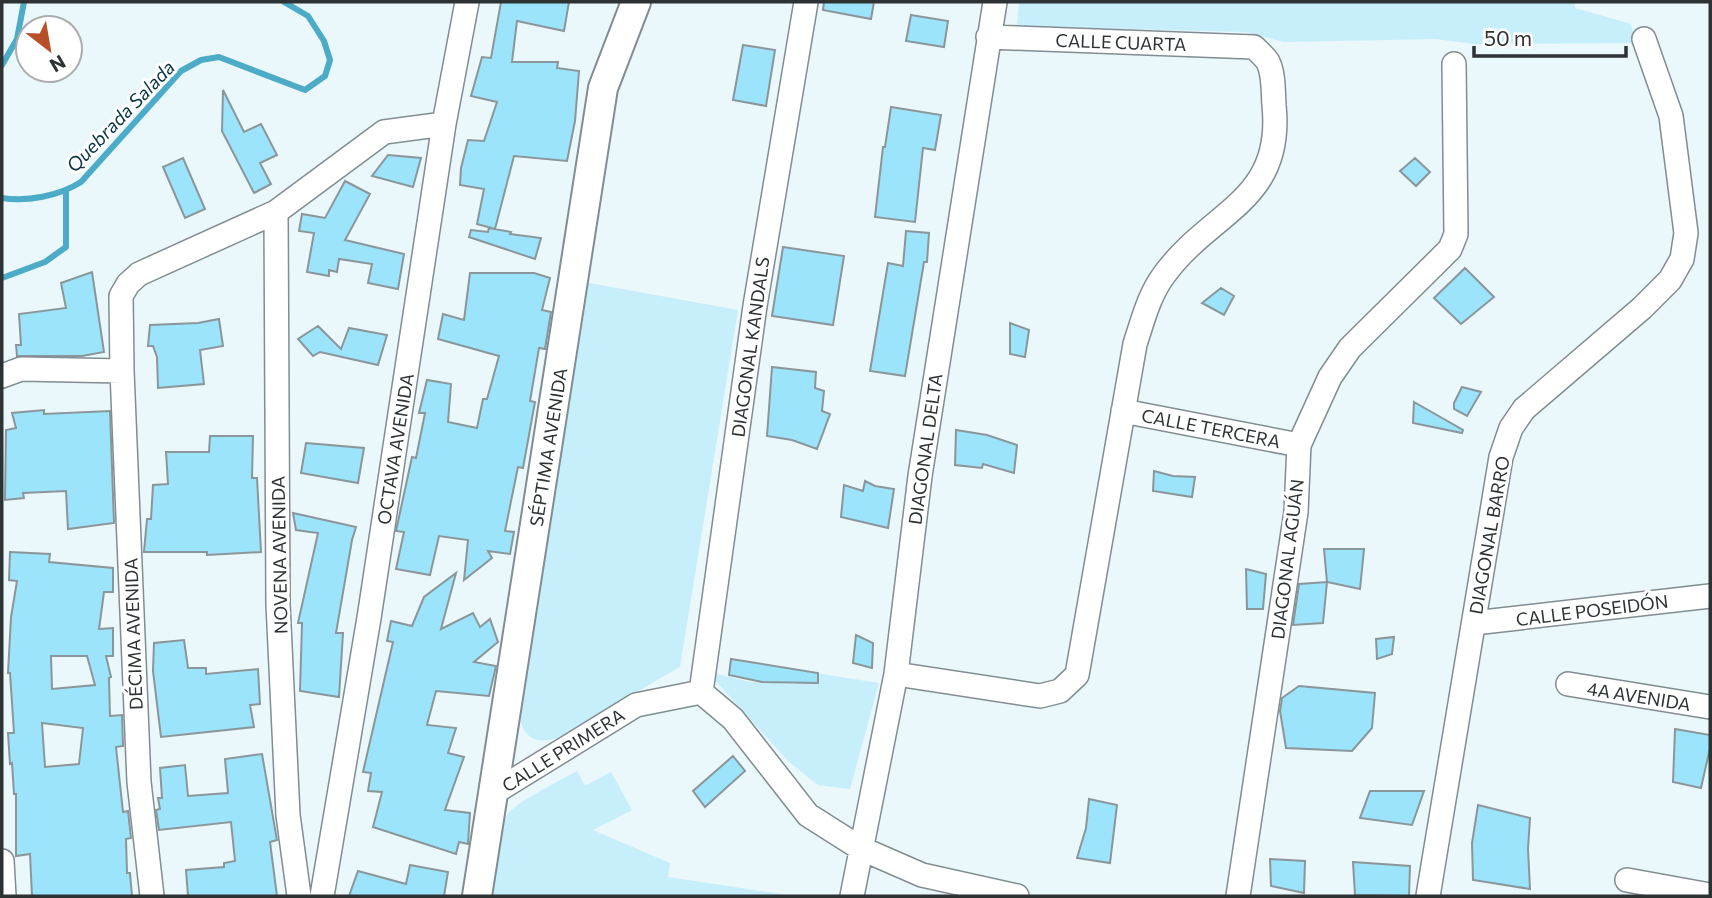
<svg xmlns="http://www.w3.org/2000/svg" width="1712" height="898" viewBox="0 0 1712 898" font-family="Commissioner,sans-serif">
<rect width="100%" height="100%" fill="#eaf7fb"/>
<path fill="#c6eefb" d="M 1019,2 L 1574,2 L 1575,8 L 1631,24 L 1636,43 L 1474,44 L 1436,39 L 1284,42 L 1245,32 L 1017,26 Z
M 589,283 L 738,310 L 680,667 L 557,738 C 534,746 519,734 520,710 Z
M 796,670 L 879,683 L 850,789 L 818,785 L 789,762 L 713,678 L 712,673 L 750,682 L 795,684 Z
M 577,771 L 585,786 L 611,772 L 632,810 L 593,830 L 670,863 L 668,877 L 794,896 L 491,896 C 495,874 496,834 507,815 C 517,801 560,781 577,771 Z"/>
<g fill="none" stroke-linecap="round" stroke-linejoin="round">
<path stroke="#4cabc7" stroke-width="6" d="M 2,65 L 17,39 L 24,2
M 2,198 C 27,202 59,196 81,182 L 181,71 L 201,60 L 219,57 L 305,90 L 325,76 L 330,60 L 324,41 L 308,16 L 284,2
M 2,278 L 45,262 L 66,247 L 66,192"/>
</g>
<path fill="#9ce4fb" stroke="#8a969a" stroke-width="2" fill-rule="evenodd" d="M 501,2 L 569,2 L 564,31 L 517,21 L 512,62 L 558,62 L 557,68 L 579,71 L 575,121 L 567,161 L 514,156 L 495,229 L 477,224 L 484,189 L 460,185 L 461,168 L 468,140 L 484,141 L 497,102 L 471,96 L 482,57 L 491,58 Z
M 824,2 L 874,2 L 871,19 L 823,10 Z
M 911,15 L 948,21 L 944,47 L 906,41 Z
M 743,45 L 775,50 L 766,106 L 733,100 Z
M 223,90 L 244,132 L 261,124 L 277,155 L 260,163 L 271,184 L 254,193 L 222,131 Z
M 891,107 L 941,115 L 935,150 L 923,148 L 915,222 L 875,217 L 883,147 L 885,147 Z
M 388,155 L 421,158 L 413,187 L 372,176 Z
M 183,158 L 205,209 L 185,218 L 163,167 Z
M 1415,158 L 1430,172 L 1416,186 L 1400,171 Z
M 345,181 L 370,194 L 345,240 L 404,254 L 398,289 L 368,283 L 372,264 L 339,259 L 337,272 L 329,270 L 329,276 L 307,272 L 314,233 L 299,231 L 302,214 L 325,218 Z
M 489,228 L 511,232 L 510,234 L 541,238 L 535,259 L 469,237 L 471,230 L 488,232 Z
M 906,231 L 929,233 L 927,262 L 924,262 L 905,376 L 870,371 L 888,263 L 903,266 Z
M 783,247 L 844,256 L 833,325 L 772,316 Z
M 1465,268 L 1494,297 L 1461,324 L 1434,298 Z
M 92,272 L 104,352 L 82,356 L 17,356 L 16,345 L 21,345 L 19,314 L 66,308 L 61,283 Z
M 470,273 L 534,273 L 550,278 L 542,310 L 551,312 L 545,349 L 539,348 L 530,401 L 535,402 L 523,468 L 518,467 L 505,531 L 514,532 L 510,554 L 488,551 L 492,558 L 464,580 L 468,540 L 439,536 L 430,575 L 396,569 L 404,532 L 396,531 L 412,457 L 416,458 L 425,413 L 419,413 L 427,380 L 451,384 L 448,422 L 477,428 L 483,399 L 487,399 L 499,356 L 438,339 L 443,314 L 464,320 Z
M 1221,288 L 1234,296 L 1224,315 L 1202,303 Z
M 219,319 L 223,346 L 200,350 L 204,384 L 158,388 L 157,357 L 153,346 L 148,346 L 150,325 L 198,323 Z
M 1010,323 L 1029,330 L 1025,357 L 1010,354 Z
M 318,326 L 341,349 L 349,328 L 387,335 L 378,365 L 320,352 L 313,356 L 298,339 Z
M 772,367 L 816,372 L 815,388 L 824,391 L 822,411 L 830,414 L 817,449 L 792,440 L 767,436 Z
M 1462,387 L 1481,392 L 1467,416 L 1454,409 L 1454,403 Z
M 1414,402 L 1463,430 L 1462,433 L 1413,423 Z
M 44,410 L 44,414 L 110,411 L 114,523 L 68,529 L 66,491 L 23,493 L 24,498 L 5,500 L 6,430 L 16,428 L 12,413 Z
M 956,430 L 987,435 L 1017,445 L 1014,473 L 983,464 L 982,468 L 955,465 Z
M 210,436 L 253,436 L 252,478 L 257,478 L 261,552 L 207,555 L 207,552 L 144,552 L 147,519 L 151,519 L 153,485 L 168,484 L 166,452 L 209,452 Z
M 306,443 L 364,448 L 358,483 L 301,473 Z
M 1154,471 L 1173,476 L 1195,477 L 1192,497 L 1153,491 Z
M 865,481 L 875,486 L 894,489 L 888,528 L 841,517 L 844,485 L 863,491 Z
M 293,513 L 356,527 L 352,540 L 336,633 L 343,633 L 339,697 L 300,691 L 302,623 L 298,623 L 318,533 L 296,530 Z
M 1324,549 L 1364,549 L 1360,589 L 1327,582 Z
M 10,552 L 50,554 L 49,562 L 113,568 L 113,592 L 104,592 L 99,629 L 113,628 L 113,656 L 106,656 L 111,677 L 109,678 L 110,716 L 122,715 L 123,746 L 116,747 L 123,812 L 128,811 L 131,838 L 126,839 L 127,873 L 130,873 L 132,896 L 32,896 L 30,854 L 16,856 L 16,794 L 14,794 L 12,763 L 10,764 L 8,733 L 14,733 L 10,673 L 8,673 L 11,617 L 17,581 L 9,580 ZM 51,656 L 87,656 L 95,685 L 52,689 ZM 42,723 L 83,728 L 79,764 L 45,767 Z
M 1246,569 L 1266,574 L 1263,609 L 1247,609 Z
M 456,573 L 441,629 L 473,613 L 480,627 L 490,619 L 498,642 L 474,662 L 496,666 L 489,696 L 436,691 L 427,725 L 456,728 L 448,753 L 464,757 L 445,810 L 470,813 L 468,844 L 459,842 L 456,854 L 373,827 L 382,792 L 368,791 L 371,773 L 363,772 L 393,642 L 387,641 L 391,621 L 412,626 L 424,597 Z
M 1327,582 L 1323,623 L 1293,625 L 1299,584 Z
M 856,635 L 873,643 L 872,668 L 853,663 Z
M 1394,637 L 1392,654 L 1377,659 L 1376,639 Z
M 184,640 L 188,668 L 206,668 L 206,674 L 258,669 L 260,704 L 250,705 L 254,727 L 161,737 L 153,671 L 154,643 Z
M 731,659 L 818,673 L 818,683 L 762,682 L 729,675 Z
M 1299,686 L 1375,693 L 1372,728 L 1352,751 L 1286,748 L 1280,711 L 1282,698 Z
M 1675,729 L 1710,735 L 1710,748 L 1701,788 L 1673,782 Z
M 262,754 L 277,840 L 270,842 L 277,896 L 188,896 L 186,870 L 224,867 L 224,863 L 235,861 L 231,822 L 159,830 L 156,810 L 160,809 L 158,798 L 162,798 L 160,768 L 185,765 L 188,796 L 228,793 L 225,759 Z
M 733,756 L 745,771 L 705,807 L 693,791 Z
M 1370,791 L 1424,791 L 1412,825 L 1360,818 Z
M 1089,799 L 1117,805 L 1110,863 L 1077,858 L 1086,828 Z
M 1478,805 L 1530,818 L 1528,849 L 1530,889 L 1473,880 L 1472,843 Z
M 1270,859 L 1305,861 L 1304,893 L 1271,886 Z
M 1353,862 L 1410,866 L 1409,896 L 1355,895 Z
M 410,865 L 448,872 L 444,896 L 349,896 L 358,871 L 406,884 Z"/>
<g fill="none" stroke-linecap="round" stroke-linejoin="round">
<defs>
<path id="minor" d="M 276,212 L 278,604 L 288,815 L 299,896
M 122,371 L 139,782 L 152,896
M 2,376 L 21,369 L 122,371 L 121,296 L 128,284 L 139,274 L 276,212 L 384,132 L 444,124
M 1123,411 L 1299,445
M 1474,623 L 1710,596
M 896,674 L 1040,696 L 1060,691 L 1077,675 L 1135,344 C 1143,320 1149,295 1164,275 C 1211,210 1284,202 1274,105 C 1273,92 1274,74 1268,62 C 1265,57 1258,51 1254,47 L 988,37
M 1568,684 L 1710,707
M 701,692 L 755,306 L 806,2
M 495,792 L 636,705 L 701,692 L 733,719 L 808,815 L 860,848 L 922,875 L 1017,896
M 2,861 L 4,896
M 1627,880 L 1710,895
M 322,896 L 369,618 L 444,124 L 467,2
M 852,896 L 896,674 L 920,476 L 995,2
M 1238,896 L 1296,512 L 1299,445 L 1330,377 L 1350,348 L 1450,249 L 1456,234 L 1454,64
M 1428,896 L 1501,457 L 1511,428 L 1524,409 L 1642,308 L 1670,280 L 1682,259 L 1686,233 L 1671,116 L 1644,39"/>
<path id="tertiary" d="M 477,896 L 603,88 L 636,2"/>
</defs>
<use href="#minor" stroke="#818d91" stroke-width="26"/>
<use href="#tertiary" stroke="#818d91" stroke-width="32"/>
<use href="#minor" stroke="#fff" stroke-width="23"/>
<use href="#tertiary" stroke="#fff" stroke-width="28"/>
</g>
<g text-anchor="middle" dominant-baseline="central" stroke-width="6" stroke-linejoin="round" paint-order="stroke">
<g font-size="18" fill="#2d3234" stroke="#fff">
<text transform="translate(1121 42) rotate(2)">CALLE CUARTA</text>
<text transform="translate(750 347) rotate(-82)">DIAGONAL KANDALS</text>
<text transform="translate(1211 428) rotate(11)">CALLE TERCERA</text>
<text transform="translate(548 447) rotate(-81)">SÉPTIMA AVENIDA</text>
<text transform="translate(395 449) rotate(-81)">OCTAVA AVENIDA</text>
<text transform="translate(925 449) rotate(-82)">DIAGONAL DELTA</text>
<text transform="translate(1489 535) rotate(-80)">DIAGONAL BARRO</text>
<text transform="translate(279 555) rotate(-91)">NOVENA AVENIDA</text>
<text transform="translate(1287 559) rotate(-83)">DIAGONAL AGUÁN</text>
<text transform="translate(1592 610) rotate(-7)">CALLE POSEIDÓN</text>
<text transform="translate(133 634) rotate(-92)">DÉCIMA AVENIDA</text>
<text transform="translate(1639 696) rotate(9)">4A AVENIDA</text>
<text transform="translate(563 750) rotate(-32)">CALLE PRIMERA</text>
</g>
<g font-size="19" font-style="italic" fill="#083642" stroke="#fff">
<text transform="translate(120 116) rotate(-46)">Quebrada Salada</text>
</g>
</g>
<rect width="1712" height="898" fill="none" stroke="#2d3234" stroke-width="7"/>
<g transform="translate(49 49) rotate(149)"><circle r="33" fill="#ffffff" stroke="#abadae" stroke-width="2"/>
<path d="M0-5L12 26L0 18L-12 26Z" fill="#b75029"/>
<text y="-10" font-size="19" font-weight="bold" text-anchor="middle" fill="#2d3234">N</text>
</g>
<path d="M1474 46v10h152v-10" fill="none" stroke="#2d3234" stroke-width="3.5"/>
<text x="1484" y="46" font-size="21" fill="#2d3234" stroke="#ffffff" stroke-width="5" paint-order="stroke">50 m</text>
</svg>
